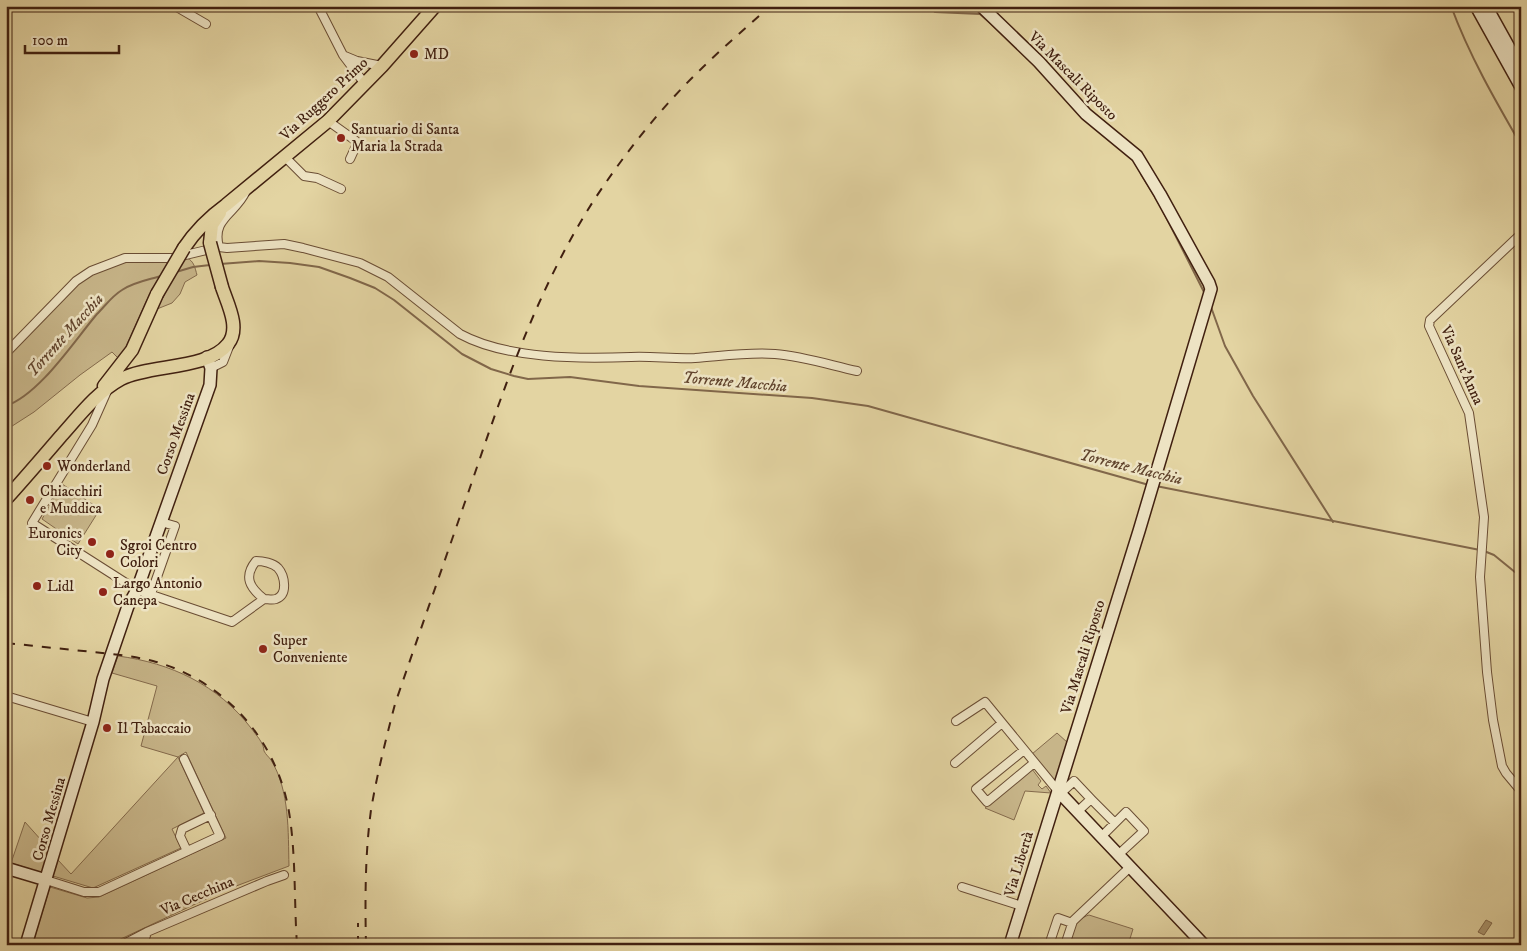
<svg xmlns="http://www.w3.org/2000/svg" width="1527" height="951" viewBox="0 0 1527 951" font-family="'IM FELL DW Pica',serif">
<rect width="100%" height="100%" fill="#e3d4a2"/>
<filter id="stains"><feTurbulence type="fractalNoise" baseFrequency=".004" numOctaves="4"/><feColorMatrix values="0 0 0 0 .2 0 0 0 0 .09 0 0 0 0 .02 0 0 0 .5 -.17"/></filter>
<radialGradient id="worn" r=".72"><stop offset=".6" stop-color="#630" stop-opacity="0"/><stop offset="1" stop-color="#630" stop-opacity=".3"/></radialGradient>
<path fill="#c7b589" stroke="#846a4c" d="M 187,258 C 194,261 195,268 197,275 L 185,282 L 180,294 L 172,303 L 157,309 L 164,295 L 150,293 L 120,360 L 112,352 L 80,375 L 34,412 L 6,430 L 6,355 L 83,278 L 129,259 Z
M 62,484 L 100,509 L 78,544 L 42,519 Z
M 118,656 C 171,663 218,685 251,728 C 256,735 264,743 264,751 C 266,755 269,757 271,760 C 290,791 288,832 289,866 L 223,891 L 108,945 L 40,945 L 33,943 L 50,887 L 87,898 L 99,897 L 226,838 L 186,752 L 178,757 L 204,813 L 172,829 L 181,848 L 93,888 L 53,876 L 58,860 L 71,874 L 178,757 L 141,746 L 157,686 L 112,673 Z
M 1057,733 L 1068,743 L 1055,781 L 1032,754 Z
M 1032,769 L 1041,781 L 1038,785 L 1042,789 L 1046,786 L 1051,793 L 1025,791 L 1014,820 L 985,808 Z
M 25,822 L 50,850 L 43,873 L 11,863 Z
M 1089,915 L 1133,929 L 1128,945 L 1069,945 C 1074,931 1073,920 1089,915 Z"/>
<path fill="#ac9770" stroke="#81674a" d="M 1486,920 L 1492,923 L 1484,935 L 1478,932 Z"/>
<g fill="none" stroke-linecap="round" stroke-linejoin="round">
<path stroke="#81674a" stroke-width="2" d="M 928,6 L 935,12 L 980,14 L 996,28
M 1451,6 C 1469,55 1495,100 1521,145
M 1141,174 L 1160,205 L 1205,294
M 220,264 L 259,261 L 290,263 L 319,267 L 350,278 L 375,288 L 394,300 L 462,354 L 491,369 L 514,376 L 528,379 L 570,377 L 639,386 L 812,398 L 868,406 L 1149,485
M 176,272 L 193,267 L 210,265
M 1211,307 L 1225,346 L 1253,396 L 1333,522
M 6,406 C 40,394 74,341 97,314 C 105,306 112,296 122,290 C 134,282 148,280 161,276
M 1156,486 L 1480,550
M 1484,551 L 1494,555 L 1521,577"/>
<defs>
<path id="street" d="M 175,6 L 206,24
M 318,6 L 343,55 L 365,84
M 345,56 L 357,61 L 382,66
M 328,121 L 356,141 L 356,146 L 350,159
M 285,157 L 304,176 L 317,178 L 341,189
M 1521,234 L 1430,320 L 1429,326 L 1469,413 L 1484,517 L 1480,577 L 1487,672 L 1493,720 L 1502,766 L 1506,773 L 1521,791
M 219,247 C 211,218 236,214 246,191
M 6,353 L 76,281 L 91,271 L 125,258 L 173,258 L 219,247 L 227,248 L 284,244 L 303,248 L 360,263 L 388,277 L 460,334 C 506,359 579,359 631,357 C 652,356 674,359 695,358 C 722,356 748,352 775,354 C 802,356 830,365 857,371
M 211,368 L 223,362 L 230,344
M 108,389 L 92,425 L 32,523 L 137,590 L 232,622 L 264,599
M 256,561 C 263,561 273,563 278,568 C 285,576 288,595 276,599 C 272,600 268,599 264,599 C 250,588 243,577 256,561 Z
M 151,594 L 175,526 L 161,522
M 6,696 L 93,722
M 956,721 L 985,702 L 1058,791
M 1024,750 L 976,789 L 987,802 L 1034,763
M 955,763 L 1002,723
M 1060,794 L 1074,781 L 1091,799
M 1077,812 L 1091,799 L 1115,823
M 1101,837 L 1126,812 L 1144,831 L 1118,855
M 187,851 L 180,836 L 182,829 L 211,815
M 46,880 L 84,892 L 99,892 L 220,836 L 184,759
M 962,887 L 1022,906
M 122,945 L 147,932 L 267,881 L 284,875
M 143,945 L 147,932
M 1049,945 L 1058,918 L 1072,923
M 1065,945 L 1073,921 L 1129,868"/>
<path id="secondary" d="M 981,6 L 1039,62 L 1086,114 L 1137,156 L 1160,194 L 1209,283 L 1211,289 L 1139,531 L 1010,945
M 1476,6 L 1521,87
M 1486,6 L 1521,69
M 1058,791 L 1204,945
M 6,868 L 46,880
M 26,945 L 93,722 L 103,679 L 128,606 L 137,590 L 210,385 L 211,368 L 207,357"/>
<path id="primary" d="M 210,243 L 212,225 L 220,213
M 184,248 C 196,230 208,218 226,205 L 328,121 L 382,66 L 435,6
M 104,386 L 132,350 L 157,294
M 6,499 C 25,478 43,457 61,436 C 79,416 97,392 121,379 C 150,364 208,370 228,344 C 241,328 227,303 222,287"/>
</defs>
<use href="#street" stroke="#6a4d34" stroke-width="10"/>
<use href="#secondary" stroke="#412010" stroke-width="14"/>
<use href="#primary" stroke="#412010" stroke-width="15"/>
<use href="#street" stroke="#ede3c3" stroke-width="8"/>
<use href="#secondary" stroke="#ede3c3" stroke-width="11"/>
<use href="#primary" stroke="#e3d4a2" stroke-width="12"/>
<path stroke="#412010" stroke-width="2" stroke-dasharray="9 9" stroke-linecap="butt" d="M 6,643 C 35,646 64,649 93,652 C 113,654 133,656 153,661 C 224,680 277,740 289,812 C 296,854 294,902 297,945
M 358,945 L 358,923
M 366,945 C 365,900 365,854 371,810 C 377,774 386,739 395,704 C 422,625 450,546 477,467 C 509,373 542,280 596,197 C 626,152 660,109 698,72 C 721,49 746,28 770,6"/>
<defs>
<path id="primary-bridge" d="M 210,243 L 222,287
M 157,294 L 184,248"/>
</defs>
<use href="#primary-bridge" stroke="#412010" stroke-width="15" stroke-linecap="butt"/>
<use href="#primary-bridge" stroke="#e3d4a2" stroke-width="12"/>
</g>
<g fill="#8f2418" stroke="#ede3c3" stroke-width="2">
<circle cx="414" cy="54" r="5"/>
<circle cx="341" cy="138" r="5"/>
<circle cx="47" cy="466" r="5"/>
<circle cx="30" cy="500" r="5"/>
<circle cx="92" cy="542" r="5"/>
<circle cx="110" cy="554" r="5"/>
<circle cx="37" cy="586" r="5"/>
<circle cx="103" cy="592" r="5"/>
<circle cx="263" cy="649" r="5"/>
<circle cx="107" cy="728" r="5"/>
</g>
<g text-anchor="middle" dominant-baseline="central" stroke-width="5" stroke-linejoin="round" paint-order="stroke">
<g font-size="15" fill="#412010" stroke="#ede3c3" text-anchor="start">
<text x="424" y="54">MD</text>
<text x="351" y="129">Santuario di Santa<tspan x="351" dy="17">Maria la Strada</tspan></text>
<text x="57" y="466">Wonderland</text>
<text x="40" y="491">Chiacchiri<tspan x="40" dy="17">e Muddica</tspan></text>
<text x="82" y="533" text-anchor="end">Euronics<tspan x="82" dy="17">City</tspan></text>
<text x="120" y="545">Sgroi Centro<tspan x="120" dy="17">Colori</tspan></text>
<text x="113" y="583">Largo Antonio<tspan x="113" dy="17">Canepa</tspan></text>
<text x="47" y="586">Lidl</text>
<text x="273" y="640">Super<tspan x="273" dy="17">Conveniente</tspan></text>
<text x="117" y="728">Il Tabaccaio</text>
</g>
<g font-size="15" fill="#412010" stroke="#ede3c3">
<text transform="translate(1073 76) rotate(45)">Via Mascali Riposto</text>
<text transform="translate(324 99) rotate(-43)">Via Ruggero Primo</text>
<text transform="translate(1462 365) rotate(66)">Via Sant'Anna</text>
<text transform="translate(176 434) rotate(-70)">Corso Messina</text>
<text transform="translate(1083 657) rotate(-73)">Via Mascali Riposto</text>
<text transform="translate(49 819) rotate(-74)">Corso Messina</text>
<text transform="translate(1019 864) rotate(-73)">Via Libertà</text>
<text transform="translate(197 896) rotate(-23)">Via Cecchina</text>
</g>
<g font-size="16" font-style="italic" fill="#61442d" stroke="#ede3c3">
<text transform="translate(65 335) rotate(-48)">Torrente Macchia</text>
<text transform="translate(735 382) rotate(5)">Torrente Macchia</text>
<text transform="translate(1131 467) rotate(14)">Torrente Macchia</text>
</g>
</g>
<rect width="1527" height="951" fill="none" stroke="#e3d4a2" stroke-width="25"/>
<rect x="8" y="8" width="1512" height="936" fill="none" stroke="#412010" stroke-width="2.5"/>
<rect x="12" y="12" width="1502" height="926" fill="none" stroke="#412010"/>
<path d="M25 45v8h94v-8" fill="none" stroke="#412010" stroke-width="2.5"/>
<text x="32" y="45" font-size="15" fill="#412010" stroke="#ede3c3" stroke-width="4" paint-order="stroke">100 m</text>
<rect width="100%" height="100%" filter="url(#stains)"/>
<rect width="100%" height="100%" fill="url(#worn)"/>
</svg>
